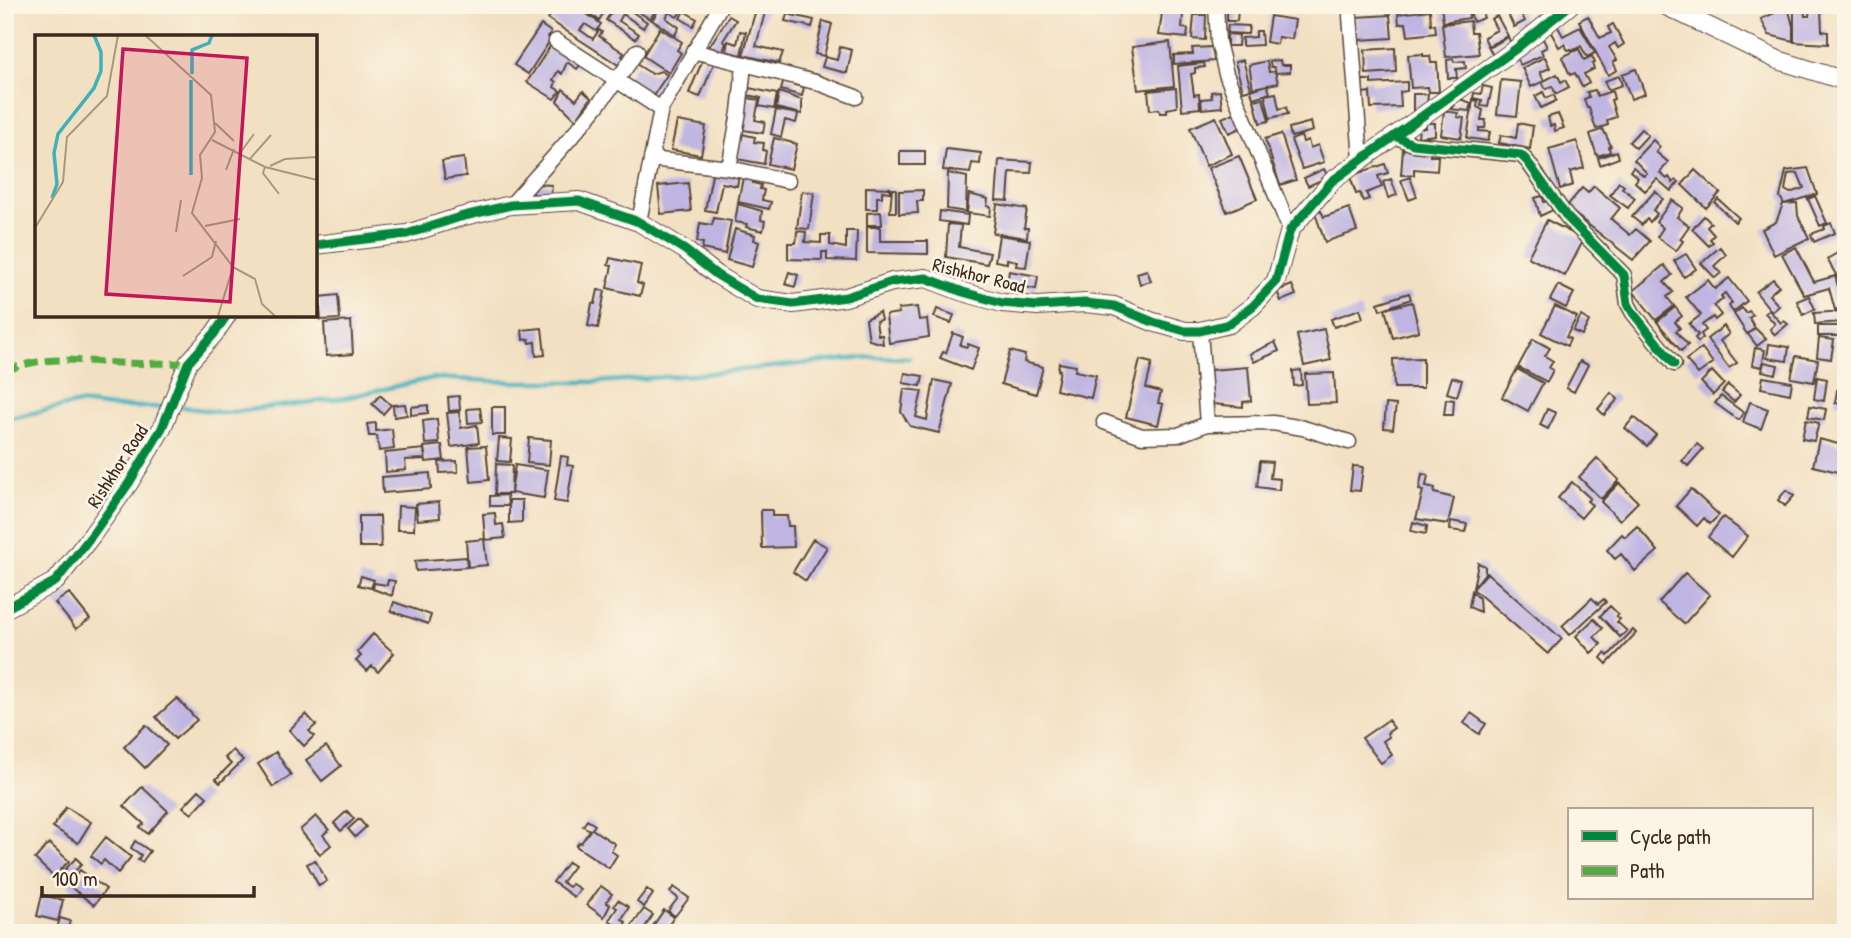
<svg xmlns="http://www.w3.org/2000/svg" width="1851" height="938" viewBox="0 0 1851 938" font-family="'Patrick Hand',sans-serif">
<rect width="100%" height="100%" fill="#fcf5e5"/>
<filter id="ink" filterUnits="userSpaceOnUse"><feTurbulence type="fractalNoise" baseFrequency=".0143" numOctaves="2"/><feDisplacementMap in="SourceGraphic" scale="14" xChannelSelector="R" yChannelSelector="G"/><feConvolveMatrix kernelMatrix="1 2 1 2 8 2 1 2 1" color-interpolation-filters="sRGB"/></filter>
<filter id="wash" filterUnits="userSpaceOnUse"><feTurbulence type="fractalNoise" baseFrequency=".00686" numOctaves="4" result="noise"/><feDisplacementMap in="SourceGraphic" scale="28" xChannelSelector="R" yChannelSelector="G"/><feGaussianBlur stdDeviation="1.57" result="paint"/><feColorMatrix in="noise" values="0 0 0 0 0 0 0 0 0 0 0 0 0 0 0 0 0 1.4 0 .05"/><feComposite in="paint" operator="in"/></filter>
<g filter="url(#wash)">
<rect width="100%" height="100%" fill="#f2e0c2"/>
<g fill="none" stroke-linecap="round" stroke-linejoin="round">
<path stroke="#40b0bb" stroke-width="4.5" d="M 176,406 L 224,413 L 344,398 L 433,378 L 514,382 L 596,382 L 690,375 L 871,357 L 909,358
M 5,419 L 80,403 L 112,407 L 167,407"/>
</g>
<g id="blocks">
<path fill="#bfb5e2" fill-rule="evenodd" d="M 557,5 L 574,5 L 601,24 L 596,31 L 585,24 L 580,30 L 593,39 L 599,30 L 602,32 L 599,36 L 624,53 L 622,56 L 625,58 L 620,66 L 548,19 Z
M 576,5 L 609,5 L 599,20 Z
M 616,5 L 622,5 L 647,22 L 643,28 L 623,14 L 619,21 L 639,34 L 635,39 L 606,20 Z
M 628,5 L 650,6 L 659,5 L 650,19 Z
M 662,5 L 675,5 L 682,10 L 677,17 L 669,12 L 666,18 L 679,27 L 675,35 L 652,20 Z
M 1163,5 L 1180,5 L 1179,14 L 1183,15 L 1182,28 L 1188,29 L 1187,38 L 1159,35 Z
M 1221,5 L 1227,5 L 1227,9 L 1238,9 L 1237,21 L 1227,21 L 1227,12 L 1221,12 Z
M 1441,5 L 1450,5 L 1451,9 L 1468,6 L 1469,18 L 1443,22 Z
M 1468,5 L 1476,5 L 1479,13 L 1482,12 L 1484,18 L 1473,22 Z
M 757,6 L 766,9 L 756,46 L 783,52 L 779,63 L 743,55 Z
M 1788,7 L 1793,26 L 1793,41 L 1769,35 L 1761,19 Z
M 1518,8 L 1525,21 L 1514,27 L 1508,14 Z
M 1804,8 L 1805,16 L 1809,16 L 1810,9 L 1821,9 L 1822,31 L 1828,32 L 1828,44 L 1794,42 L 1794,9 Z
M 1430,10 L 1431,25 L 1435,24 L 1436,33 L 1408,36 L 1406,23 L 1399,24 L 1398,14 Z
M 684,11 L 697,19 L 693,26 L 680,18 Z
M 787,14 L 814,20 L 812,27 L 785,21 Z
M 1194,15 L 1206,15 L 1205,40 L 1192,39 Z
M 1390,15 L 1392,38 L 1358,40 L 1356,17 Z
M 729,16 L 736,20 L 723,41 L 726,43 L 723,51 L 709,47 Z
M 1270,16 L 1295,20 L 1292,39 L 1278,37 L 1277,44 L 1266,42 Z
M 1497,16 L 1508,36 L 1488,46 L 1484,37 L 1497,30 L 1491,19 Z
M 1588,16 L 1600,38 L 1611,33 L 1608,27 L 1613,24 L 1624,44 L 1618,48 L 1615,43 L 1609,47 L 1617,60 L 1613,62 L 1617,70 L 1608,75 L 1579,21 Z
M 823,21 L 832,24 L 824,56 L 815,54 Z
M 1470,21 L 1471,32 L 1476,32 L 1479,54 L 1446,57 L 1442,24 Z
M 541,25 L 551,32 L 548,37 L 551,39 L 528,74 L 514,65 Z
M 1228,25 L 1249,26 L 1248,34 L 1227,33 Z
M 1557,25 L 1563,36 L 1580,27 L 1595,53 L 1587,57 L 1581,46 L 1572,51 L 1571,49 L 1568,50 L 1564,44 L 1559,47 L 1549,29 Z
M 1841,25 L 1846,25 L 1846,63 L 1840,61 Z
M 660,28 L 682,42 L 677,50 L 681,53 L 669,73 L 643,56 Z
M 740,31 L 746,32 L 741,55 L 726,51 L 728,41 L 737,44 Z
M 1256,31 L 1261,31 L 1262,45 L 1242,46 L 1242,38 L 1256,37 Z
M 1227,34 L 1239,35 L 1238,46 L 1227,46 Z
M 1508,37 L 1512,45 L 1493,56 L 1489,48 Z
M 1543,39 L 1547,47 L 1541,50 L 1543,55 L 1520,65 L 1514,52 Z
M 1170,42 L 1174,86 L 1138,90 L 1132,47 Z
M 551,45 L 580,65 L 577,69 L 567,62 L 562,74 L 558,71 L 553,80 L 556,82 L 554,87 L 560,91 L 554,99 L 527,82 Z
M 840,47 L 852,50 L 847,73 L 822,67 L 825,57 L 837,60 Z
M 1213,47 L 1214,61 L 1174,64 L 1174,55 L 1193,54 L 1192,48 Z
M 1395,48 L 1396,72 L 1366,74 L 1365,50 Z
M 1579,49 L 1584,60 L 1592,56 L 1595,63 L 1592,64 L 1594,69 L 1584,74 L 1589,83 L 1582,87 L 1575,73 L 1570,75 L 1562,57 Z
M 1423,54 L 1423,56 L 1430,56 L 1431,63 L 1437,63 L 1439,92 L 1429,92 L 1428,87 L 1411,88 L 1408,55 Z
M 704,57 L 715,61 L 700,97 L 689,93 Z
M 1545,57 L 1550,68 L 1540,72 L 1544,81 L 1531,87 L 1522,68 Z
M 1453,59 L 1454,62 L 1465,61 L 1466,68 L 1456,69 L 1457,78 L 1448,78 L 1447,60 Z
M 1243,60 L 1251,89 L 1243,91 L 1235,62 Z
M 1280,60 L 1281,65 L 1290,65 L 1290,72 L 1276,73 L 1274,67 L 1271,67 L 1270,61 Z
M 1267,61 L 1269,72 L 1275,71 L 1278,83 L 1253,88 L 1249,65 Z
M 1204,63 L 1205,67 L 1195,68 L 1195,73 L 1191,74 L 1194,95 L 1199,94 L 1200,108 L 1182,110 L 1178,66 Z
M 636,64 L 652,74 L 661,71 L 667,75 L 653,96 L 626,80 Z
M 1636,69 L 1645,94 L 1631,99 L 1622,74 Z
M 1557,74 L 1561,82 L 1565,80 L 1569,87 L 1556,94 L 1552,86 L 1546,89 L 1542,82 Z
M 785,76 L 795,79 L 794,85 L 804,87 L 802,96 L 781,90 Z
M 1619,76 L 1622,85 L 1608,90 L 1604,81 Z
M 1362,80 L 1371,80 L 1371,84 L 1407,82 L 1407,91 L 1400,92 L 1401,107 L 1371,108 L 1370,92 L 1363,93 Z
M 1501,80 L 1521,82 L 1517,116 L 1497,114 Z
M 1267,85 L 1270,93 L 1253,98 L 1251,90 Z
M 1483,86 L 1492,88 L 1488,107 L 1481,106 L 1482,100 L 1473,98 L 1474,93 L 1481,94 Z
M 749,88 L 777,94 L 774,109 L 759,106 L 761,98 L 747,95 Z
M 1176,88 L 1177,107 L 1167,109 L 1167,113 L 1160,113 L 1159,109 L 1150,110 L 1148,91 Z
M 563,89 L 576,100 L 583,91 L 591,98 L 576,120 L 557,101 Z
M 1595,90 L 1597,96 L 1612,91 L 1614,99 L 1611,100 L 1616,117 L 1607,120 L 1608,125 L 1596,129 L 1589,108 L 1587,108 L 1584,99 L 1589,97 L 1587,92 Z
M 1220,91 L 1222,107 L 1202,109 L 1201,99 L 1212,98 L 1211,92 Z
M 779,92 L 802,100 L 802,114 L 776,108 Z
M 1543,92 L 1546,98 L 1554,95 L 1556,101 L 1541,108 L 1535,96 Z
M 1276,93 L 1279,109 L 1286,107 L 1288,114 L 1270,118 L 1265,95 Z
M 1413,94 L 1428,94 L 1427,102 L 1413,112 Z
M 748,98 L 759,100 L 755,120 L 765,122 L 763,133 L 743,130 Z
M 1263,98 L 1269,121 L 1260,123 L 1254,100 Z
M 1460,99 L 1471,103 L 1469,111 L 1450,109 Z
M 1473,100 L 1478,101 L 1477,107 L 1483,110 L 1481,120 L 1486,120 L 1485,128 L 1479,128 L 1479,131 L 1490,132 L 1488,141 L 1467,138 Z
M 776,110 L 798,114 L 796,123 L 785,120 L 781,137 L 771,134 Z
M 1238,111 L 1245,126 L 1229,133 L 1222,118 Z
M 1444,111 L 1458,113 L 1457,117 L 1464,118 L 1461,138 L 1441,135 Z
M 1558,114 L 1564,128 L 1555,131 L 1554,125 L 1550,126 L 1548,117 Z
M 1216,117 L 1232,154 L 1206,166 L 1190,128 Z
M 677,121 L 706,126 L 701,155 L 671,150 Z
M 1311,122 L 1313,131 L 1291,137 L 1289,128 Z
M 1426,123 L 1435,123 L 1435,135 L 1418,137 L 1419,128 L 1426,128 Z
M 1518,123 L 1533,126 L 1530,149 L 1499,143 L 1501,135 L 1516,138 Z
M 1603,129 L 1611,146 L 1609,147 L 1610,152 L 1597,156 L 1590,134 Z
M 1641,129 L 1648,135 L 1636,148 L 1629,142 Z
M 742,134 L 755,137 L 754,142 L 764,143 L 763,150 L 766,151 L 764,164 L 737,159 Z
M 1281,134 L 1296,180 L 1280,185 L 1265,139 Z
M 1301,136 L 1303,142 L 1308,140 L 1310,148 L 1318,145 L 1324,162 L 1302,169 L 1291,140 Z
M 774,138 L 797,144 L 791,169 L 768,164 Z
M 1653,140 L 1660,147 L 1656,152 L 1668,162 L 1660,173 L 1667,179 L 1669,177 L 1673,183 L 1676,180 L 1679,182 L 1671,191 L 1657,179 L 1645,191 L 1635,182 L 1638,178 L 1630,171 L 1633,167 L 1644,176 L 1647,173 L 1634,160 Z
M 1577,141 L 1584,168 L 1570,172 L 1573,185 L 1560,189 L 1549,149 Z
M 946,149 L 981,153 L 980,164 L 972,163 L 970,173 L 943,170 Z
M 1403,149 L 1430,151 L 1430,156 L 1438,156 L 1437,171 L 1414,169 L 1414,175 L 1401,175 Z
M 900,151 L 925,151 L 925,165 L 900,165 Z
M 1617,151 L 1619,158 L 1600,165 L 1598,158 Z
M 1239,156 L 1257,199 L 1227,212 L 1208,168 Z
M 464,158 L 466,176 L 445,179 L 442,161 Z
M 999,160 L 1032,162 L 1031,173 L 1010,172 L 1008,201 L 996,200 Z
M 1385,164 L 1388,173 L 1378,176 L 1382,187 L 1366,193 L 1369,199 L 1363,201 L 1360,193 L 1356,194 L 1350,176 Z
M 1808,168 L 1817,194 L 1784,204 L 1780,197 L 1786,171 ZM 1798,173 L 1804,188 L 1790,193 L 1785,190 L 1788,174 Z
M 1324,169 L 1328,177 L 1308,186 L 1304,178 Z
M 713,170 L 739,175 L 737,186 L 722,183 L 716,212 L 705,210 Z
M 1695,170 L 1720,193 L 1706,208 L 1682,185 Z
M 744,173 L 755,176 L 753,183 L 761,185 L 760,189 L 764,190 L 762,200 L 771,202 L 769,209 L 738,202 Z
M 948,173 L 967,177 L 966,212 L 947,209 Z
M 1410,177 L 1417,197 L 1409,200 L 1401,180 Z
M 1391,179 L 1397,195 L 1388,198 L 1383,182 Z
M 1619,182 L 1624,186 L 1622,188 L 1635,198 L 1628,208 L 1610,195 Z
M 688,183 L 691,211 L 661,214 L 658,186 Z
M 533,184 L 552,185 L 551,195 L 533,194 Z
M 1594,186 L 1620,208 L 1611,219 L 1630,235 L 1636,229 L 1650,241 L 1633,260 L 1566,207 L 1582,188 L 1588,193 Z
M 866,187 L 890,188 L 890,192 L 882,191 L 882,197 L 877,197 L 877,209 L 866,209 Z
M 892,189 L 896,189 L 896,212 L 890,212 Z
M 923,190 L 923,201 L 917,201 L 918,213 L 899,214 L 899,191 Z
M 802,191 L 814,193 L 809,229 L 797,228 Z
M 1655,191 L 1663,199 L 1653,210 L 1657,214 L 1650,222 L 1647,219 L 1642,225 L 1632,217 Z
M 969,194 L 988,199 L 987,206 L 991,207 L 990,216 L 967,213 Z
M 1542,196 L 1544,202 L 1550,200 L 1553,210 L 1540,216 L 1535,198 Z
M 1815,196 L 1827,223 L 1820,226 L 1808,199 Z
M 1718,199 L 1739,218 L 1735,222 L 1715,203 Z
M 1672,200 L 1683,208 L 1677,217 L 1689,226 L 1680,239 L 1683,241 L 1676,251 L 1657,237 L 1663,228 L 1656,222 Z
M 1797,203 L 1798,216 L 1809,238 L 1774,255 L 1762,229 L 1776,222 L 1783,204 Z
M 738,204 L 762,211 L 761,220 L 765,221 L 763,231 L 746,227 L 747,224 L 735,222 Z
M 997,204 L 1027,209 L 1024,228 L 1028,228 L 1027,238 L 993,233 Z
M 1349,208 L 1357,231 L 1325,242 L 1315,213 L 1321,211 L 1324,217 Z
M 940,211 L 968,215 L 967,225 L 939,221 Z
M 881,212 L 882,225 L 867,225 L 867,213 Z
M 1704,216 L 1711,223 L 1707,227 L 1714,235 L 1710,239 L 1713,242 L 1709,246 L 1692,229 Z
M 714,218 L 731,221 L 725,254 L 702,249 L 703,243 L 697,242 L 700,223 L 712,225 Z
M 1547,220 L 1584,239 L 1565,276 L 1528,257 Z
M 1831,223 L 1835,233 L 1814,242 L 1811,234 L 1825,229 L 1824,226 Z
M 948,224 L 961,225 L 959,247 L 990,253 L 987,264 L 946,257 Z
M 867,227 L 880,227 L 880,241 L 928,241 L 928,254 L 867,253 Z
M 735,229 L 755,235 L 754,240 L 759,242 L 752,267 L 727,260 Z
M 797,231 L 806,232 L 805,242 L 821,243 L 821,235 L 830,235 L 830,245 L 846,248 L 846,231 L 857,231 L 856,261 L 827,260 L 827,252 L 822,252 L 822,260 L 788,259 L 788,243 L 796,243 Z
M 999,235 L 1030,240 L 1026,267 L 1016,266 L 1017,261 L 1007,259 L 1007,263 L 995,261 Z
M 1720,247 L 1726,255 L 1714,266 L 1721,273 L 1715,278 L 1701,263 Z
M 1796,247 L 1814,282 L 1835,276 L 1844,307 L 1835,310 L 1829,288 L 1804,295 L 1782,254 Z
M 1846,248 L 1846,277 L 1839,280 L 1827,259 Z
M 1686,254 L 1696,269 L 1684,277 L 1674,261 Z
M 610,258 L 641,265 L 637,283 L 643,285 L 640,296 L 607,288 L 612,266 L 608,265 Z
M 1664,265 L 1672,275 L 1664,282 L 1673,292 L 1667,297 L 1674,306 L 1656,320 L 1633,291 Z
M 1147,270 L 1151,281 L 1140,284 L 1137,273 Z
M 1009,271 L 1038,276 L 1036,289 L 1007,284 Z
M 789,272 L 798,275 L 795,287 L 785,284 Z
M 1729,278 L 1747,301 L 1733,312 L 1729,306 L 1732,303 L 1725,293 L 1721,296 L 1723,299 L 1714,306 L 1721,315 L 1715,320 L 1713,317 L 1702,325 L 1706,330 L 1701,334 L 1703,338 L 1698,342 L 1695,338 L 1698,335 L 1689,324 L 1701,315 L 1686,297 L 1708,280 L 1715,289 Z
M 1773,279 L 1779,286 L 1769,295 L 1779,306 L 1772,312 L 1756,292 Z
M 1292,285 L 1296,295 L 1281,301 L 1277,291 Z
M 1558,285 L 1574,293 L 1566,308 L 1550,300 Z
M 598,290 L 605,291 L 598,328 L 588,326 L 592,303 L 595,304 Z
M 1409,293 L 1411,299 L 1380,310 L 1378,303 Z
M 338,295 L 340,319 L 321,320 L 319,297 Z
M 1809,296 L 1815,309 L 1803,315 L 1797,301 Z
M 1412,302 L 1419,331 L 1393,338 L 1385,309 Z
M 1555,306 L 1577,317 L 1566,337 L 1570,339 L 1567,346 L 1541,333 Z
M 917,307 L 919,320 L 927,319 L 929,337 L 889,343 L 886,315 L 899,313 L 898,309 Z
M 1675,307 L 1682,316 L 1675,322 L 1680,328 L 1676,331 L 1688,345 L 1681,351 L 1657,322 Z
M 1742,308 L 1746,313 L 1749,311 L 1753,315 L 1749,318 L 1755,328 L 1747,334 L 1734,314 Z
M 937,309 L 954,315 L 951,323 L 934,317 Z
M 1360,309 L 1363,318 L 1334,327 L 1331,319 Z
M 1769,310 L 1781,323 L 1784,321 L 1788,324 L 1775,335 L 1770,329 L 1775,324 L 1765,313 Z
M 1846,311 L 1846,325 L 1842,325 L 1842,322 L 1815,324 L 1814,313 Z
M 879,312 L 881,320 L 876,321 L 878,335 L 882,335 L 883,344 L 869,340 L 866,319 Z
M 1581,316 L 1589,321 L 1582,335 L 1573,331 Z
M 351,321 L 353,354 L 326,356 L 324,323 Z
M 1724,326 L 1729,334 L 1720,341 L 1737,363 L 1729,368 L 1707,339 Z
M 1818,326 L 1842,326 L 1842,336 L 1818,336 Z
M 542,328 L 545,355 L 536,356 L 535,342 L 530,343 L 529,339 L 523,340 L 522,330 Z
M 1755,328 L 1766,339 L 1757,346 L 1748,334 Z
M 1324,329 L 1331,360 L 1304,366 L 1297,335 Z
M 953,333 L 963,337 L 960,345 L 967,347 L 968,344 L 979,348 L 971,370 L 940,358 L 943,352 L 946,353 Z
M 1819,338 L 1834,340 L 1831,359 L 1817,357 Z
M 1533,339 L 1550,348 L 1545,356 L 1553,361 L 1549,368 L 1553,370 L 1547,382 L 1518,367 Z
M 1275,342 L 1279,351 L 1254,362 L 1250,354 Z
M 1769,344 L 1789,347 L 1787,361 L 1767,358 Z
M 1702,348 L 1713,363 L 1698,374 L 1686,360 Z
M 1755,348 L 1765,350 L 1762,367 L 1752,365 Z
M 1010,351 L 1025,355 L 1024,362 L 1043,367 L 1036,394 L 1001,384 Z
M 1796,356 L 1818,360 L 1814,382 L 1791,378 Z
M 1423,358 L 1423,388 L 1394,388 L 1393,359 Z
M 1140,360 L 1152,363 L 1146,388 L 1161,392 L 1158,403 L 1163,404 L 1158,425 L 1126,417 Z
M 1580,361 L 1588,365 L 1574,392 L 1566,388 Z
M 1764,362 L 1778,365 L 1776,374 L 1762,371 Z
M 1059,363 L 1076,366 L 1075,371 L 1096,375 L 1091,398 L 1056,390 L 1060,370 L 1058,370 Z
M 1248,367 L 1251,401 L 1243,402 L 1243,407 L 1213,404 L 1210,370 Z
M 1517,369 L 1543,383 L 1528,411 L 1502,397 Z
M 1301,370 L 1302,385 L 1294,386 L 1293,371 Z
M 1712,371 L 1724,384 L 1713,395 L 1701,382 Z
M 905,373 L 923,376 L 921,386 L 903,383 Z
M 1334,373 L 1336,403 L 1307,404 L 1305,374 Z
M 1452,377 L 1462,380 L 1457,396 L 1447,393 Z
M 1763,377 L 1792,382 L 1790,394 L 1761,388 Z
M 1817,377 L 1827,379 L 1824,401 L 1814,399 Z
M 934,380 L 952,384 L 939,433 L 910,426 L 901,412 L 904,389 L 922,391 L 916,417 L 927,420 Z
M 1728,385 L 1740,395 L 1734,402 L 1722,392 Z
M 1837,390 L 1846,391 L 1844,404 L 1835,403 Z
M 1611,393 L 1618,399 L 1604,415 L 1598,409 Z
M 380,395 L 391,405 L 383,414 L 372,404 Z
M 459,396 L 460,410 L 449,411 L 448,397 Z
M 1721,396 L 1744,413 L 1738,420 L 1715,403 Z
M 1446,399 L 1454,400 L 1453,415 L 1444,415 Z
M 1750,402 L 1768,409 L 1761,429 L 1743,422 Z
M 405,404 L 407,415 L 394,417 L 393,405 Z
M 1386,404 L 1396,405 L 1393,429 L 1384,428 Z
M 428,405 L 428,413 L 411,415 L 411,407 Z
M 1810,406 L 1826,409 L 1824,420 L 1808,417 Z
M 492,407 L 505,407 L 505,435 L 492,435 Z
M 480,408 L 482,422 L 468,423 L 467,409 Z
M 1547,409 L 1556,413 L 1548,429 L 1540,425 Z
M 459,412 L 461,428 L 477,425 L 479,443 L 451,447 L 447,413 Z
M 1634,417 L 1656,435 L 1647,446 L 1625,428 Z
M 437,419 L 439,443 L 425,444 L 423,421 Z
M 1806,420 L 1819,423 L 1814,441 L 1802,439 Z
M 376,423 L 376,431 L 392,429 L 394,449 L 379,451 L 377,436 L 369,436 L 367,424 Z
M 499,438 L 512,439 L 510,462 L 497,461 Z
M 529,438 L 551,440 L 549,465 L 527,463 Z
M 1819,439 L 1846,446 L 1842,473 L 1813,466 Z
M 1697,444 L 1703,449 L 1688,466 L 1682,461 Z
M 442,445 L 444,460 L 426,462 L 424,447 Z
M 486,446 L 489,480 L 471,482 L 468,447 Z
M 424,449 L 425,459 L 405,460 L 406,470 L 386,472 L 385,453 Z
M 561,456 L 568,457 L 567,465 L 573,466 L 567,503 L 554,501 Z
M 1597,458 L 1619,480 L 1601,499 L 1579,477 Z
M 457,461 L 458,472 L 440,473 L 439,462 Z
M 1260,461 L 1272,462 L 1270,478 L 1280,479 L 1279,490 L 1257,487 Z
M 496,464 L 512,465 L 511,494 L 495,494 Z
M 515,465 L 548,470 L 544,498 L 511,493 Z
M 1353,466 L 1363,467 L 1360,491 L 1350,490 Z
M 430,473 L 431,489 L 383,493 L 382,477 Z
M 1422,474 L 1428,475 L 1426,486 L 1435,488 L 1434,493 L 1454,498 L 1448,524 L 1416,519 L 1423,491 L 1419,490 Z
M 1572,482 L 1590,498 L 1587,501 L 1592,505 L 1581,518 L 1558,498 Z
M 1619,483 L 1638,502 L 1620,520 L 1601,502 Z
M 1691,489 L 1719,515 L 1710,524 L 1704,518 L 1697,526 L 1676,506 Z
M 1786,490 L 1794,496 L 1785,506 L 1778,500 Z
M 507,495 L 508,506 L 490,506 L 490,496 Z
M 509,500 L 522,500 L 522,522 L 509,523 Z
M 439,502 L 440,518 L 418,520 L 416,504 Z
M 398,506 L 415,507 L 414,530 L 397,530 Z
M 761,510 L 772,510 L 772,516 L 787,516 L 788,526 L 793,526 L 794,547 L 762,548 Z
M 495,513 L 496,525 L 503,524 L 505,538 L 485,540 L 483,514 Z
M 359,516 L 380,516 L 381,547 L 359,547 Z
M 1723,517 L 1748,536 L 1732,557 L 1708,537 Z
M 1451,521 L 1467,524 L 1465,532 L 1450,530 Z
M 1413,522 L 1427,526 L 1426,534 L 1411,531 Z
M 1637,526 L 1658,551 L 1635,571 L 1621,554 L 1615,559 L 1607,550 L 1622,534 L 1625,537 Z
M 484,539 L 487,565 L 468,567 L 466,541 Z
M 813,539 L 827,547 L 806,581 L 793,572 Z
M 466,557 L 467,567 L 416,571 L 415,561 Z
M 1478,563 L 1485,566 L 1485,573 L 1473,588 Z
M 1487,573 L 1562,639 L 1548,654 L 1473,589 Z
M 1685,573 L 1710,595 L 1684,624 L 1659,602 Z
M 361,576 L 374,580 L 371,588 L 358,585 Z
M 388,580 L 395,581 L 392,596 L 373,589 L 374,583 L 387,585 Z
M 1472,591 L 1479,598 L 1480,612 L 1469,607 Z
M 69,593 L 90,619 L 76,629 L 55,603 Z
M 1592,598 L 1598,604 L 1604,599 L 1606,602 L 1570,635 L 1562,626 Z
M 394,602 L 431,615 L 428,624 L 391,611 Z
M 1610,606 L 1618,614 L 1616,616 L 1620,619 L 1617,622 L 1627,631 L 1620,637 L 1600,616 Z
M 1594,619 L 1603,628 L 1594,637 L 1601,644 L 1591,653 L 1576,636 Z
M 1633,630 L 1636,633 L 1607,664 L 1601,658 L 1605,653 L 1608,656 Z
M 373,634 L 394,653 L 378,672 L 372,666 L 367,671 L 356,661 L 361,656 L 357,652 Z
M 177,698 L 197,720 L 175,739 L 156,717 Z
M 1471,713 L 1486,724 L 1479,734 L 1464,723 Z
M 306,714 L 316,725 L 309,731 L 314,736 L 304,746 L 289,730 Z
M 1388,720 L 1394,728 L 1387,733 L 1389,737 L 1383,741 L 1392,755 L 1381,763 L 1362,738 Z
M 146,725 L 167,745 L 145,768 L 124,747 Z
M 326,746 L 341,766 L 322,781 L 306,760 Z
M 233,750 L 243,760 L 220,783 L 216,779 L 231,764 L 225,758 Z
M 276,752 L 291,775 L 273,787 L 258,764 Z
M 142,787 L 168,811 L 148,834 L 140,827 L 144,824 L 124,806 Z
M 199,790 L 207,797 L 192,814 L 183,807 Z
M 66,807 L 91,822 L 78,843 L 53,827 Z
M 347,811 L 354,819 L 341,831 L 334,823 Z
M 316,816 L 329,830 L 323,835 L 331,845 L 320,854 L 300,830 Z
M 359,819 L 366,827 L 355,837 L 348,829 Z
M 587,820 L 595,825 L 592,829 L 615,844 L 611,851 L 617,855 L 609,868 L 576,846 L 579,842 L 581,843 L 590,830 L 583,826 Z
M 106,837 L 131,857 L 118,873 L 104,860 L 101,864 L 91,856 Z
M 135,841 L 150,851 L 142,862 L 138,860 L 141,855 L 131,848 Z
M 49,843 L 69,861 L 54,877 L 35,859 Z
M 76,858 L 82,864 L 64,882 L 59,876 Z
M 315,860 L 327,881 L 319,886 L 307,864 Z
M 568,862 L 574,866 L 562,882 L 569,887 L 572,884 L 580,889 L 574,897 L 553,882 Z
M 80,870 L 106,889 L 94,905 L 68,885 Z
M 601,886 L 612,894 L 606,902 L 610,905 L 604,917 L 587,905 Z
M 674,887 L 689,898 L 675,916 L 668,911 L 678,898 L 670,892 Z
M 647,889 L 653,894 L 644,907 L 637,902 Z
M 42,895 L 63,900 L 58,921 L 37,916 Z
M 618,900 L 629,907 L 622,919 L 626,922 L 622,929 L 609,920 L 617,908 L 614,906 Z
M 644,909 L 653,915 L 641,933 L 630,933 L 628,931 Z
M 664,910 L 674,917 L 663,933 L 648,933 Z
M 60,918 L 70,921 L 66,933 L 56,933 Z"/>
</g>
</g>
<g filter="url(#ink)">
<use href="#blocks" fill-opacity="0" stroke="#564537" stroke-width="2"/>
<g fill="none" stroke-linecap="round" stroke-linejoin="round">
<defs>
<path id="minor" d="M 1216,5 L 1218,42 L 1226,74 L 1290,230
M 1350,16 L 1361,160
M 556,41 L 661,109
M 693,51 L 815,82 L 856,97
M 1397,137 L 1413,144 L 1521,155 L 1527,161 L 1567,217 L 1624,275 L 1628,304 L 1633,313 L 1674,364
M 651,159 L 729,168 L 788,181
M 729,168 L 739,112 L 744,65
M 511,205 C 555,155 601,107 637,51
M 639,222 L 661,109 L 721,5
M 1200,331 L 1207,424
M 1104,422 L 1142,436 L 1178,435 L 1207,424 L 1273,423 L 1303,428 L 1349,442"/>
<path id="tertiary" d="M 1664,5 L 1778,60 L 1846,81
M 315,245 L 407,234 L 460,217 L 511,205 L 579,201 L 639,222 L 685,250 L 717,275 L 757,299 L 793,304 L 846,297 L 892,282 L 926,278 L 963,292 L 1002,303 L 1037,306 L 1085,303 L 1114,306 L 1153,322 L 1185,331 L 1200,331 L 1229,324 L 1253,306 L 1276,281 L 1290,230 L 1332,181 L 1517,48 L 1570,5
M 5,609 L 56,581 L 92,535 L 129,483 L 162,428 L 188,363 L 214,334 L 227,315"/>
</defs>
<use href="#minor" stroke="#564537" stroke-width="17"/>
<use href="#tertiary" stroke="#564537" stroke-width="20"/>
<use href="#minor" stroke="#fff" stroke-width="14"/>
<use href="#tertiary" stroke="#fff" stroke-width="18"/>
<path stroke="#55ab43" stroke-width="7" stroke-dasharray="14 7" stroke-linecap="butt" d="M 5,371 C 49,354 73,361 118,363 C 141,364 165,363 188,363"/>
<defs>
<path id="cycleway" d="M 1397,137 L 1413,144 L 1521,155 L 1527,161 L 1567,217 L 1624,275 L 1628,304 L 1633,313 L 1674,364
M 315,245 L 407,234 L 460,217 L 511,205 L 579,201 L 639,222 L 685,250 L 717,275 L 757,299 L 793,304 L 846,297 L 892,282 L 926,278 L 963,292 L 1002,303 L 1037,306 L 1085,303 L 1114,306 L 1153,322 L 1185,331 L 1200,331 L 1229,324 L 1253,306 L 1276,281 L 1290,230 L 1332,181 L 1517,48 L 1570,5
M 5,609 L 56,581 L 92,535 L 129,483 L 162,428 L 188,363 L 214,334 L 227,315"/>
</defs>
<use href="#cycleway" stroke="#fcf5e5" stroke-width="13"/>
<use href="#cycleway" stroke="#00873e" stroke-width="9"/>
</g>
</g>
<g text-anchor="middle" dominant-baseline="central" stroke-width="5" stroke-linejoin="round" paint-order="stroke">
<g font-size="19" fill="#3b2a1e" stroke="#fcf5e5">
<text transform="translate(979 275) rotate(14)">Rishkhor Road</text>
<text transform="translate(117 466) rotate(-57)">Rishkhor Road</text>
</g>
</g>
<g transform="translate(35 35)">
<rect width="282" height="282" fill="#f2e0c2"/>
<path fill="none" stroke="#40b0bb" stroke-width="3.5" d="M 157,39 L 157,15 L 174,8 L 177,0M 156,45 L 156,140M 17,163 L 22,149 L 19,118 L 23,99 L 59,53 L 66,36 L 66,17 L 59,0"/>
<path fill="none" stroke="#a99780" stroke-width="2" d="M 110,0 L 176,60 L 180,97 L 165,120 L 167,143 L 157,178 L 198,232 L 183,281M 180,88 L 199,106M 177,105 L 230,132 L 282,145M 205,118 L 219,99M 214,125 L 236,100M 235,131 L 250,124 L 282,122M 230,132 L 228,138 L 244,159M 191,135 L 199,114M 170,191 L 205,184M 0,193 L 28,147 L 32,102 L 72,61 L 83,0M 141,197 L 146,165M 198,232 L 220,244 L 227,269 L 240,281M 148,241 L 177,222 L 181,206"/>
<path fill="#c2185b" fill-opacity="0.15" stroke="#c2185b" stroke-width="3.5" d="M 88,14 L 212,23 L 195,267 L 71,259 Z"/>
<rect width="282" height="282" fill="none" stroke="#3b2a1e" stroke-width="3.5"/>
</g>
<rect width="1851" height="938" fill="none" stroke="#fcf5e5" stroke-width="28"/>
<rect x="1568" y="808" width="245" height="91" fill="#fcf5e5" stroke="#afa495" stroke-width="2"/>
<rect x="1582" y="831" width="35" height="10" fill="#00873e" stroke="#afa495" stroke-width="2"/>
<text x="1630" y="844" font-size="21" fill="#3b2a1e">Cycle path</text>
<rect x="1582" y="866" width="35" height="10" fill="#55ab43" stroke="#afa495" stroke-width="2"/>
<text x="1630" y="878" font-size="21" fill="#3b2a1e">Path</text>
<path d="M42 886v10h212v-10" fill="none" stroke="#3b2a1e" stroke-width="3.5"/>
<text x="52" y="886" font-size="21" fill="#3b2a1e" stroke="#fcf5e5" stroke-width="5" paint-order="stroke">100 m</text>
</svg>
